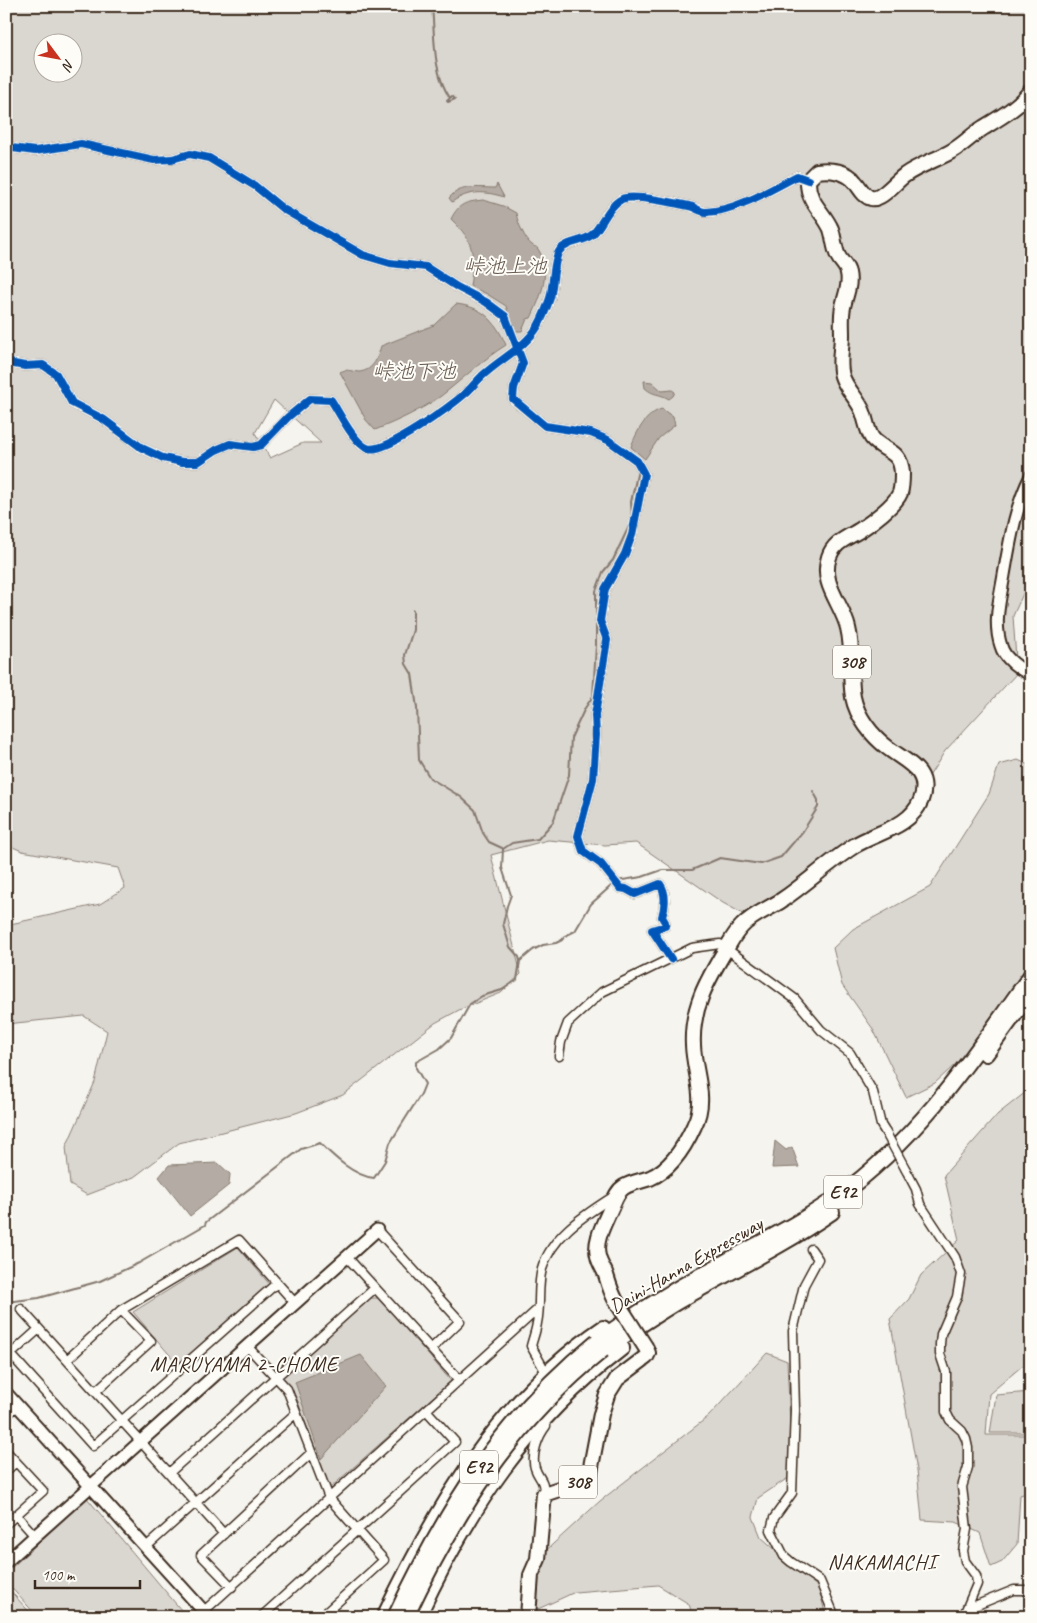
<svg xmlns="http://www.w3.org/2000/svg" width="1037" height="1623" viewBox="0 0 1037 1623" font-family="Caveat,'Klee One',sans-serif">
<rect width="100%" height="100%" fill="#f5f4ee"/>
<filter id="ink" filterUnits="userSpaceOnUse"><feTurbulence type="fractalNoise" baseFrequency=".02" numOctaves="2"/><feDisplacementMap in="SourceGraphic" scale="10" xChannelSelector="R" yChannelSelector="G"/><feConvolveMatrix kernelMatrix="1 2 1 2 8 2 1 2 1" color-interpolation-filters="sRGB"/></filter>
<g filter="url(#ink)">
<path fill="#dad6d0" stroke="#8a8077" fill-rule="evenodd" d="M 6,6 L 1031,6 L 1031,576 L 1013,616 L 1017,673 L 945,751 L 908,810 L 825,873 L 747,916 L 723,903 L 636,843 L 605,845 L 548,840 L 491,855 L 521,974 L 501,993 L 459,1010 L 435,1023 L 343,1095 L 296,1113 L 179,1143 L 134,1177 L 87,1195 L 70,1185 L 66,1147 L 95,1082 L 107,1031 L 84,1016 L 6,1024 L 6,925 L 100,904 L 125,888 L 118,868 L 22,851 L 6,844 ZM 42,42 L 72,42 L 72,72 L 42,72 ZM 274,400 L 321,443 L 303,443 L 270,458 L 255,433 Z
M 1018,760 L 1031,766 L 1031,973 L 971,1050 L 935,1083 L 906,1097 L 873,1029 L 842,985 L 833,948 L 853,929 L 930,887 L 989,794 L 999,765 Z
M 1031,1088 L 1031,1363 L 1022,1366 L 989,1394 L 986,1435 L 1031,1435 L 1031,1492 L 1020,1495 L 1017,1544 L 1002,1562 L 991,1567 L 980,1533 L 956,1522 L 922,1520 L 917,1470 L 890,1319 L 909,1299 L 921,1275 L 959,1240 L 944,1175 L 998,1114 Z
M 238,1247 L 271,1286 L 180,1367 L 133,1312 Z
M 371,1298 L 379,1298 L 451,1381 L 329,1489 L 297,1399 L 283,1377 Z
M 767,1353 L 787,1361 L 791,1446 L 788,1478 L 758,1498 L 753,1517 L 761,1537 L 819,1588 L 826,1617 L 693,1617 L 689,1604 L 658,1585 L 575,1592 L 525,1615 L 523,1585 L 530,1565 L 600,1501 L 709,1416 Z
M 1031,1392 L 1031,1433 L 990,1433 L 996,1395 Z
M 86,1498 L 87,1498 L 187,1617 L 38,1617 L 6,1582 L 6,1573 Z
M 6,1586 L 34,1617 L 6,1617 Z"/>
<path fill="#b4aca4" stroke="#84786e" d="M 497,184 L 504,197 C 485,191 469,190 452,202 L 449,198 C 461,184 478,188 495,188 Z
M 483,200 L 503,206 L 516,213 C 517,221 525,240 532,245 C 537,249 534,244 538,249 C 552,270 541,297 531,318 L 527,319 L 522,331 L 515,331 L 506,306 L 487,294 L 470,286 C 475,254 475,242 451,219 C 459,203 466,202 483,200 Z
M 456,304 C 483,307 495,320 506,345 C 482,360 463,379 441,396 C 421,410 398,421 375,430 L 366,420 L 340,372 C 347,368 352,372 360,372 C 374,370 378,357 381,346 L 434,325 Z
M 644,381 L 652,382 L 662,391 L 672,390 L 675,392 L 673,396 L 669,399 C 659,393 654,396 645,388 Z
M 662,409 L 673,417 L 675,425 L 659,438 L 645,459 L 631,447 C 636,433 646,413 662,409 Z
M 775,1141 L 786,1150 L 792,1147 L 799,1167 L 772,1168 Z
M 218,1163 L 230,1174 L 229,1185 L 190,1216 L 159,1177 L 169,1165 Z
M 361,1355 L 386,1386 L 321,1459 L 295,1382 Z"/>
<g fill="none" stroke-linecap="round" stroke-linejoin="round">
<path stroke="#84786e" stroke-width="2" d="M 432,6 C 435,36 432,72 450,98 L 452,96 L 455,99 L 448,102 L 447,101 L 450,98
M 413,610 L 413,630 L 405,655 L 406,664 L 412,674 L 417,708 L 419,760 L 430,778 L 461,797 L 475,810 L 483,833 L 489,842 L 502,848
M 616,881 L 642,877 L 662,870 L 692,870 L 720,858 L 761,864 L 781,857 L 803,831 L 818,807 L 818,800 L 813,791
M 520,961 L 533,950 L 543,945 L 556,943 L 562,940 L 565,936 L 575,931 L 591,904 L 611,886
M 6,1302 L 39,1298 L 100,1281 L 139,1263 L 205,1225 L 206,1222 L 301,1149 L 320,1143 C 334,1157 354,1176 374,1178 L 385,1161 L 390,1143 L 421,1094 L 425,1084 L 416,1068 L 416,1062 L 439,1049 L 451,1038 L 470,1004 L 482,996 L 502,990 L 517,980 L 520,961 L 519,957 L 510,947 L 503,924 L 507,906 L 511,895 L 502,868 L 503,849 L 512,843 L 538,839 L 553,822 L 569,775 L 571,738 L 585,708 L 593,696 L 596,645 L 596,591 L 603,572 L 613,560 L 632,520 L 631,502 L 638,470"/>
<defs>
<path id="street" d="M 12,148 L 35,151 L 81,144 L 154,160 L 172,159 L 190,154 L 209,158 L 255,186 L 283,209 L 363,255 L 390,263 L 426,267 L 457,287 L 486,302 L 505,316 L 523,363 L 514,388 L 513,399 L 545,426 L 591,433 L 608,440 L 637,461 L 644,474 L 632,535 L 625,554 L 605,589 L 600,621 L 607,640 L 595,715 L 596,735 L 593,779 L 578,836 L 583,851 L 601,864 L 620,888 L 626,889 L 635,894 L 660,884 C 667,894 665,906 662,917 L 665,922 L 665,926 L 652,930 L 671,959
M 6,361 L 14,364 L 25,366 L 43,365 L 56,374 L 72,403 L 103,419 L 142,448 L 163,458 L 182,462 L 198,462 L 216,450 L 230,444 L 253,447 L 261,445 L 288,417 L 310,399 L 331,400 C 339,412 354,443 367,448 C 385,455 452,405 467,392 C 472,387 477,381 482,376 C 501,358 525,348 538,326 C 543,317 547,307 550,298 C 553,287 554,256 560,250 C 569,240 583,243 593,234 C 603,224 608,206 622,199 C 632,194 676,203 689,206 C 695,207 700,212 706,212 C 735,211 771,190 797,176 L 808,180
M 559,1056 L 561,1042 L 568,1023 L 602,992 L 692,948 L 720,944 L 795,999 L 821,1030 L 850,1053 L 873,1092 L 881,1125 L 886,1133
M 906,1170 L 916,1189 L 920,1204 L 955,1257 L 961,1274 L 957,1297 L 941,1334 L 940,1344 L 940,1354 L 946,1372 L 946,1412 L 950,1420 L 962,1431 L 966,1439 L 968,1448 L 968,1467 L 962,1487 L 967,1529 L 963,1551 L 965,1561 L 976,1576 L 977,1584 L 963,1617
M 377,1230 L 460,1321 L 431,1349
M 811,1249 L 818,1259 L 804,1285 L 793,1331 L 795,1410 L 792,1493 L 774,1518 L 771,1530 L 784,1556 L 791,1562 L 820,1581 L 835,1617
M 347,1257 L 459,1380
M 21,1309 L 224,1534
M 247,1346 L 287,1389 L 329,1498 L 384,1560 L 321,1617
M 6,1349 L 93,1446 L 277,1283
M 11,1354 L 39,1329
M 67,1360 L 121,1310 L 239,1240 L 295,1303
M 544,1369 L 531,1346 C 533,1338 536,1331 537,1323 C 541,1305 537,1287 542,1269 C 552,1234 587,1214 614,1196
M 96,1391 L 151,1341 L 121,1310
M 6,1416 L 18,1405
M 6,1451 L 43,1491 L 6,1524
M 6,1471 L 16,1462
M 169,1473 L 375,1288
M 544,1494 C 544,1478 539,1480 535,1468 C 531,1455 538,1436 546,1426
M 16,1515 L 35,1536
M 146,1547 L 296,1413
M 232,1587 L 201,1555 L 311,1453
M 972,1607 L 1014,1590 L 1029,1590 L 1031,1587
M 204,1611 L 538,1309
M 261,1617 L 455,1442 L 426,1410"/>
<path id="secondary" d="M 1031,476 C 1015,507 1010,541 1004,575 C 1000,599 993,623 1001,646 C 1004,658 1020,670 1031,674
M 6,1393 L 209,1617
M 6,1562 L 377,1230"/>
<path id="highway" d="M 986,1054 L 1031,992
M 616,1301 C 611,1292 609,1285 606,1275 C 604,1269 599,1263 598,1256 C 594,1241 604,1224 610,1210 C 614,1202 616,1192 624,1187 C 632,1182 642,1181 650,1178 C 671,1169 685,1146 694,1126 C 708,1098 694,1074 693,1045 C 691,1008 708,979 726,949 C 731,941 735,933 742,926 C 753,914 769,909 782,900 C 807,883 829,862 854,846 C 876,832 910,828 921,800 C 932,771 906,762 888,748 C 872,736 857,717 853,697 C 849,675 854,651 848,628 C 842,603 820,584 829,557 C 834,542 847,538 860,530 C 871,523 895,505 900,493 C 902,487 902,480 902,473 C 901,449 883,452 872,438 C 867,430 866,420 863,412 C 858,399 846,389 842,376 C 838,363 842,348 842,335 C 842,325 841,316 843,307 C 845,296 851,285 848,273 C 847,266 841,262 838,256 C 834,247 834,238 831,229 C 823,211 807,202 808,180 L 817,171 C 830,169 847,171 855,182 C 860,187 863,196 871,198 C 881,201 896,181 905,175 C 919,165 936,160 952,151 C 963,145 972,135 983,128 C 1001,117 1017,108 1031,91
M 597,1341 C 635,1314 674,1289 716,1267 C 757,1244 799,1224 837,1197 C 919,1139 974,1055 1031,975
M 603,1350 C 627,1334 652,1317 677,1302 C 729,1272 783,1246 832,1212
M 384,1617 C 436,1508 501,1397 603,1328
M 418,1617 C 469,1507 526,1422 622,1348
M 528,1617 L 531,1575 L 538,1559 L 544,1494 L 580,1482 L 590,1472 L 601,1414 L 607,1395 L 617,1379 L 646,1357 L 648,1353 L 646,1348"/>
</defs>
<use href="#street" stroke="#3b2a1e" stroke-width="11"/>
<use href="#secondary" stroke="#3b2a1e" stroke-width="15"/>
<use href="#highway" stroke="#3b2a1e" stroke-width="18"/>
<use href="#street" stroke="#fdfcf7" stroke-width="8"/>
<use href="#secondary" stroke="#fdfcf7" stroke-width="11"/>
<use href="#highway" stroke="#fdfcf7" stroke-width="14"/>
<defs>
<path id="street-bridge" d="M 886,1133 L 906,1170"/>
<path id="highway-bridge" d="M 616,1301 L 646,1348
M 395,1617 C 447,1507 501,1419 597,1341
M 406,1617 C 456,1511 511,1424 603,1350"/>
</defs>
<use href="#street-bridge" stroke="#3b2a1e" stroke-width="11" stroke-linecap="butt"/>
<use href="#highway-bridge" stroke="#3b2a1e" stroke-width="18" stroke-linecap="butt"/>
<use href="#street-bridge" stroke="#fdfcf7" stroke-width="8"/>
<use href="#highway-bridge" stroke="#fdfcf7" stroke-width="14"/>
<defs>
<path id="cycleway" d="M 12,148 L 35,151 L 81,144 L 154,160 L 172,159 L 190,154 L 209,158 L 255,186 L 283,209 L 363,255 L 390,263 L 426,267 L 457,287 L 486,302 L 505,316 L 523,363 L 514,388 L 513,399 L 545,426 L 591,433 L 608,440 L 637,461 L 644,474 L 632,535 L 625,554 L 605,589 L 600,621 L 607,640 L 595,715 L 596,735 L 593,779 L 578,836 L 583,851 L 601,864 L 620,888 L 626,889 L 635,894 L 660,884 C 667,894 665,906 662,917 L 665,922 L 665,926 L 652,930 L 671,959
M 6,361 L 14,364 L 25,366 L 43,365 L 56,374 L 72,403 L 103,419 L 142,448 L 163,458 L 182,462 L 198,462 L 216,450 L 230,444 L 253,447 L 261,445 L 288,417 L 310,399 L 331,400 C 339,412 354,443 367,448 C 385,455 452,405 467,392 C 472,387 477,381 482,376 C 501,358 525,348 538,326 C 543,317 547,307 550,298 C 553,287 554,256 560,250 C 569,240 583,243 593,234 C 603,224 608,206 622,199 C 632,194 676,203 689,206 C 695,207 700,212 706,212 C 735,211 771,190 797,176 L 808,180"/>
</defs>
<use href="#cycleway" stroke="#fdfcf7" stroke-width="11"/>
<use href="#cycleway" stroke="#0057b8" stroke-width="8"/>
</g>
</g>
<g text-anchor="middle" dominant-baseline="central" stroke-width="4" stroke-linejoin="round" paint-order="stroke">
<g fill="#fdfcf7" stroke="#75695f" stroke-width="1">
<rect x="833" y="645.5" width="38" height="33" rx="4"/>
<rect x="824" y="1175.5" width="38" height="33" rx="4"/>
<rect x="460" y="1450.5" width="38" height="33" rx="4"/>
<rect x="559" y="1465.5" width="38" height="33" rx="4"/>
</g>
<g font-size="19" font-weight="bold" fill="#3b2a1e">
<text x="852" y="662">308</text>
<text x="843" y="1192">E92</text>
<text x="479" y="1467">E92</text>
<text x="578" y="1482">308</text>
</g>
<g font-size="20" fill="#3b2a1e" stroke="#fdfcf7">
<text transform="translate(686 1265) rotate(-30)">Daini-Hanna Expressway</text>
</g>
<g font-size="21" font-style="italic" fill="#65584d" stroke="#fdfcf7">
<text x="505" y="266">峠池上池</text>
<text x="414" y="371">峠池下池</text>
</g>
<g font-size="21" letter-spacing="1" fill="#3b2a1e" stroke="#fdfcf7">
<text x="244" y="1364">MARUYAMA 2-CHOME</text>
<text x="882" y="1562">NAKAMACHI</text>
</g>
</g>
<rect width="1037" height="1623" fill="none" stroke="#fdfcf7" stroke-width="25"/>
<rect x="12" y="12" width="1012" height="1598" fill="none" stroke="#3b2a1e" stroke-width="2" filter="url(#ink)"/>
<g transform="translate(58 58) rotate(122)"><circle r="24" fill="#fdfcf7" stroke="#afa8a0"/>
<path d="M0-4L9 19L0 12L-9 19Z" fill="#c8321e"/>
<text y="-8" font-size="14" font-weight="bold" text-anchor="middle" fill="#3b2a1e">N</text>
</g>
<path d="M35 1580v8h105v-8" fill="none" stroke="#3b2a1e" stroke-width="2.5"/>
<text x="42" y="1580" font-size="15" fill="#3b2a1e" stroke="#fdfcf7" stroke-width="4" paint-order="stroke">100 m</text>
</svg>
